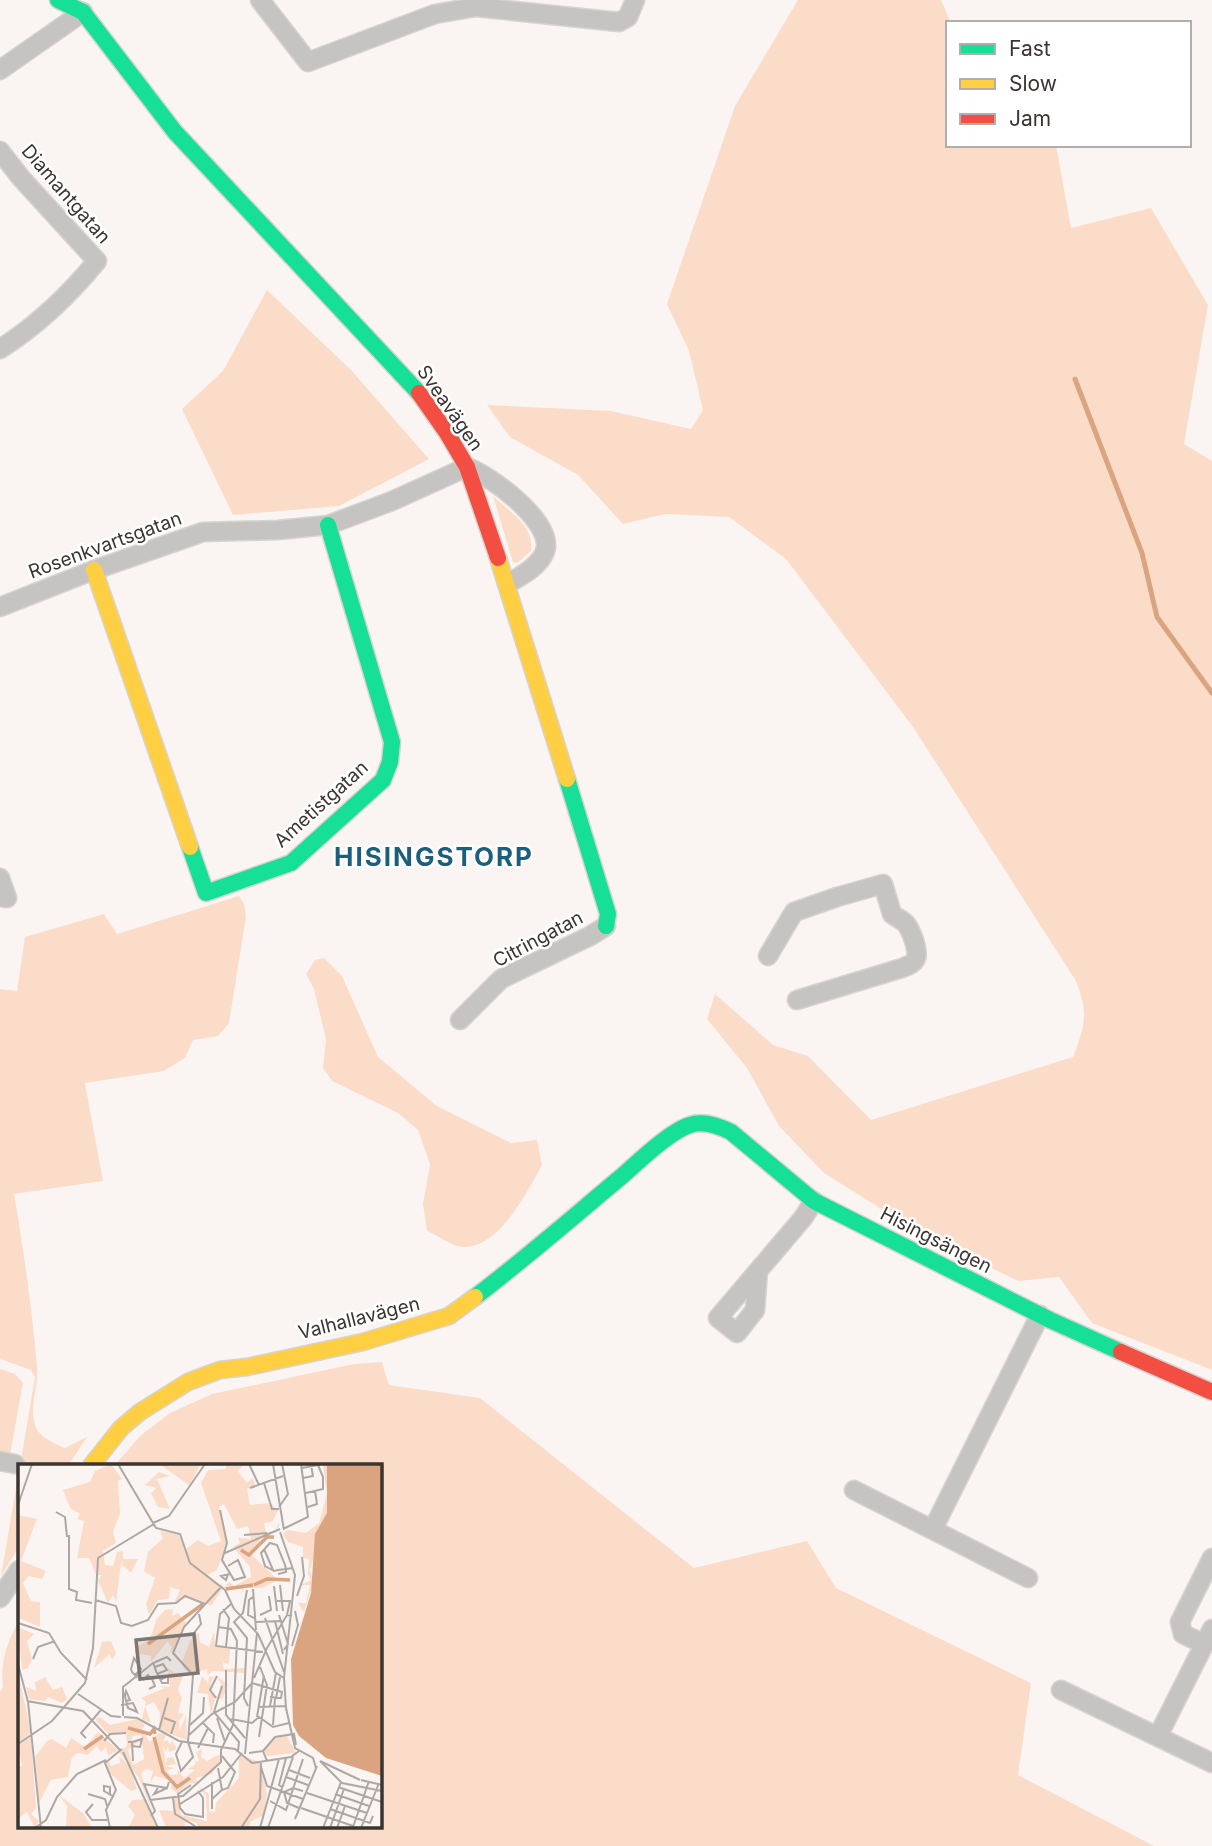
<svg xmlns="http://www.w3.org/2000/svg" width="1212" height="1846" viewBox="0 0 1212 1846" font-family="Inter,sans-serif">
<rect width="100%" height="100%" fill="#faf5f2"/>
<path fill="#fbdcc9" d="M 798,0 L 941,0 L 951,23 L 948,23 L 948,145 L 1056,145 L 1071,228 L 1151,208 L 1208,305 L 1184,444 L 1212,461 L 1212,1370 L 1092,1323 L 1059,1277 L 1018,1281 L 923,1235 L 824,1173 L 779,1126 L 747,1068 L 707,1019 L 715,994 L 773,1045 L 808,1056 L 871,1120 L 1073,1057 C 1085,1025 1089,1014 1076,981 L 913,727 L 786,559 L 729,517 L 665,514 L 623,524 L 578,475 L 510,437 L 487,405 L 611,411 L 691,429 L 703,410 L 689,351 L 667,304 L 735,106 Z
M 267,290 L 351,370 L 429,459 L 339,506 L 233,515 L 182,409 L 223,371 Z
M 493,496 C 509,511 535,526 531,551 L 517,563 L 513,562 Z
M 239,896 L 244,904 L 246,917 L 229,1023 L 218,1036 L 193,1040 L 185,1058 L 164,1071 L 85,1083 L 103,1181 L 14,1194 C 24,1251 32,1309 37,1367 C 39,1384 30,1404 34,1421 C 37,1437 52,1442 65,1448 L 87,1437 L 68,1466 L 20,1466 L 35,1377 L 31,1370 L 0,1359 L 0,989 L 17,991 L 25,937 L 104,914 L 117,934 Z
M 324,958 L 342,976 L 378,1057 L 437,1106 L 511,1143 L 537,1140 L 542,1165 C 527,1192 499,1249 462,1247 C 452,1246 437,1235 427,1231 L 423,1204 L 430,1164 L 418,1130 L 398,1113 L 332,1081 L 323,1068 L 326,1039 L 314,989 L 306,974 L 315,960 Z
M 382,1362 L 389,1385 L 480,1398 L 694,1568 L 807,1541 L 836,1588 L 1031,1683 L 1018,1775 L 1154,1846 L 0,1846 L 0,1692 L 3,1687 C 0,1663 7,1641 19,1621 L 19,1827 L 380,1827 L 380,1466 L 114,1466 L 140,1436 L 170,1413 L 212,1394 L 354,1364 Z
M 0,1369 L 15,1374 L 23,1383 L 9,1460 L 0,1457 Z
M 19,1471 L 19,1547 L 1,1576 Z"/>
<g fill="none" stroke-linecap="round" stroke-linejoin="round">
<path stroke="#daa481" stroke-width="5" d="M 1075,379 L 1142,553 L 1157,617 L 1212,693"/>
<defs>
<path id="street" d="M 260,0 L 308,62 L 435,14 L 476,7 L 619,22 L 628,17 L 635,0
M 0,70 L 83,12
M 0,151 L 21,178 L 97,261 C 69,295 38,325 0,349
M 0,607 L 94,570 L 203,532 L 278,530 L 328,525 L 392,501 L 467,467 C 491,476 548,518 546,547 C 544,564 520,577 507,584
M 0,878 L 7,898 L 0,897
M 768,956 L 794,912 L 837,897 L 883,884 L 892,914 C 897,918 903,920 906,924 C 911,930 919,951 916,958 C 914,964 907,966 902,968 L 797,1000
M 460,1020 L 501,979 L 590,936 L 606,926
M 758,1271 L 755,1310 L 737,1333 L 718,1318 L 803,1218 L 814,1201
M 0,1461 L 15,1464
M 854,1490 L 1028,1578
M 933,1529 L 1040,1315
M 0,1598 L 19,1570
M 1204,1644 L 1183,1634 L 1180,1622 L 1212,1558
M 1061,1690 L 1212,1763
M 1158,1736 L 1212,1629"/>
<path id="fast" d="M 58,0 L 83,12 L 175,132 L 419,393
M 567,779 L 608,914 L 606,926
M 190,847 L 206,893 L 291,863 L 383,780 L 390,762 L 392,742 L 328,525
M 475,1297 C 525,1259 573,1217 621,1177 C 637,1163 670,1131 690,1125 C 704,1120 719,1126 731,1132 L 814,1201 L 1050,1320 L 1121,1352"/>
<path id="slow" d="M 498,558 L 567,779
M 94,570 L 190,847
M 91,1466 L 121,1428 L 140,1412 L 188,1382 L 220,1370 L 247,1367 L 363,1342 L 449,1316 L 475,1297"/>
<path id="jam" d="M 419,393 L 447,433 L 467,467 L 498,558
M 1121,1352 L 1212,1392"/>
</defs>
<use href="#street" stroke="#d7d3d0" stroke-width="21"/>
<use href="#fast" stroke="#d7d3d0" stroke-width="19"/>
<use href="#slow" stroke="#d7d3d0" stroke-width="19"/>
<use href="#jam" stroke="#d7d3d0" stroke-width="19"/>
<use href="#street" stroke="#c6c4c2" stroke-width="18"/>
<use href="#fast" stroke="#16e098" stroke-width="16"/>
<use href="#slow" stroke="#ffcf43" stroke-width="16"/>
<use href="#jam" stroke="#f24e42" stroke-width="16"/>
</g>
<g text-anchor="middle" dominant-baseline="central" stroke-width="5" stroke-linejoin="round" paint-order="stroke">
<g font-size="19" fill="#3b3532" stroke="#fff">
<text transform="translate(66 194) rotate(49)">Diamantgatan</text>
<text transform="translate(450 408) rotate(55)">Sveavägen</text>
<text transform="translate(105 545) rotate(-20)">Rosenkvartsgatan</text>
<text transform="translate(321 804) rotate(-42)">Ametistgatan</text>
<text transform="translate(538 939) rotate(-28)">Citringatan</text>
<text transform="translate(936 1240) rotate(27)">Hisingsängen</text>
<text transform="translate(359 1318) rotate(-14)">Valhallavägen</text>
</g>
<g font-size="26" font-weight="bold" letter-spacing="2" fill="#1c5e7b" stroke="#fff">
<text x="434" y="856">HISINGSTORP</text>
</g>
</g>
<g transform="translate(18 1464)">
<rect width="364" height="364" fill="#faf5f2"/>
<path d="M 93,0 L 104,15 L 100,17 L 102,50 L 95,68 L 98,79 L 85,87 L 87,101 L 95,102 L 99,88 L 105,87 L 105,95 L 120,95 L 113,109 L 103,100 L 98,138 L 95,131 L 90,139 L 80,116 L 84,111 L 78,111 L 71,94 L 59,94 L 66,57 L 48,52 L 59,55 L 62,50 L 52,44 L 45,26 L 72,18 L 77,7 ZM 141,0 L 183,0 L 171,21 ZM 208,0 L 226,0 L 220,7 L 229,19 L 235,14 L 237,22 L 229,25 L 232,41 L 252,39 L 260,47 L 254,58 L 246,59 L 248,68 L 257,67 L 261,58 L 261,62 L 258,66 L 241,74 L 243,80 L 234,91 L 260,116 L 244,124 L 226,124 L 225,129 L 224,125 L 206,124 L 211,118 L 216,122 L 233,113 L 232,103 L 215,83 L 222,79 L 220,74 L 233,75 L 230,62 L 219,65 L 206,40 L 201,43 L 209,79 L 199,106 L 190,111 L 205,124 L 193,142 L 188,139 L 190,135 L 187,139 L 171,132 L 156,139 L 162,126 L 152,123 L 151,135 L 140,136 L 131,151 L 128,140 L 137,114 L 126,107 L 130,88 L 145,74 L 142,67 L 160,70 L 168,85 L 180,76 L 190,82 L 203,77 L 183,19 L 190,6 L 208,5 ZM 309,0 L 312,9 L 309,49 L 292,106 L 295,120 L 286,148 L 280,139 L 288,139 L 292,121 L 283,121 L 293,116 L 290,110 L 291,95 L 285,94 L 285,83 L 270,78 L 265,70 L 270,66 L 288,69 L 301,59 L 309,30 L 305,1 ZM 141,8 L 152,12 L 139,15 L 152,45 L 140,43 L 133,29 L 138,24 L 127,21 ZM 0,51 L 19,55 L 3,97 L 28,107 L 24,115 L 11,112 L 5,119 L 13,137 L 22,138 L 22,163 L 0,154 ZM 155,145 L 154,152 L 160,149 L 168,159 L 156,185 L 151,189 L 154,183 L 149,178 L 133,198 L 133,192 L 117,189 L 118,183 L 132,176 L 138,156 L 147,146 ZM 0,163 L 16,170 L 9,177 L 14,195 L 10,204 L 4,206 ZM 196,168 L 197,182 L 212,185 L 211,200 L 205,199 L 202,189 L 206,205 L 227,204 L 227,209 L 195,207 L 190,211 L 189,205 L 175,210 L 166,205 L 164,198 L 172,177 L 181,168 L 182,178 L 191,183 ZM 93,177 L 98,189 L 94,196 L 92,190 L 76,204 L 84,178 ZM 150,204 L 160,211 L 172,210 L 165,211 L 160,226 L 164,234 L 160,249 L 166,250 L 161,257 L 162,266 L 168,251 L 169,276 L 141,266 L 142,249 L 136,238 L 127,242 L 133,259 L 124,255 L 128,238 L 123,234 L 147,224 L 142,223 L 141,222 L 152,223 ZM 0,207 L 13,269 L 0,279 ZM 184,212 L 190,219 L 191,212 L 196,213 L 192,221 L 196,232 L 201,233 L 203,220 L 199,212 L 210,221 L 204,235 L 197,234 L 193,251 L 190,230 L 179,229 ZM 27,213 L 35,226 L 44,223 L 49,235 L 44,239 L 30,233 L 27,237 L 11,235 L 8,223 L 18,227 L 17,218 ZM 82,253 L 92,261 L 119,255 L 127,261 L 124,266 L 132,278 L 141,269 L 148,271 L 145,278 L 149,276 L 152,281 L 154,276 L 159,285 L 151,288 L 150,282 L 148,288 L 145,281 L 148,301 L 149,294 L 155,293 L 158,300 L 147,302 L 157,304 L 148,307 L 153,311 L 160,310 L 159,305 L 166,314 L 177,306 L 170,305 L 177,301 L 175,284 L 177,298 L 181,297 L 178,288 L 184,285 L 183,293 L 189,297 L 202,290 L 202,297 L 194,310 L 178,314 L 180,320 L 172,319 L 159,329 L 153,325 L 154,317 L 137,312 L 132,319 L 135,307 L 128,305 L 123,309 L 135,349 L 121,314 L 101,288 L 109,282 L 108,268 L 90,270 L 77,255 ZM 123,271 L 126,295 L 115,301 L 110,286 L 122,277 L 114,277 L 114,272 ZM 80,268 L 100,286 L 90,292 L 88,283 L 83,288 L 78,282 L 70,291 L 60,289 L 54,293 L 50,313 L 33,316 L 21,339 L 17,293 L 29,277 L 34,275 L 48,284 L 53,274 L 67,283 ZM 269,272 L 278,289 L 249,292 L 246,287 L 255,274 ZM 13,273 L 18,344 L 13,350 L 21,357 L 17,364 L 9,348 L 0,355 L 0,303 L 4,302 L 0,281 ZM 221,291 L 242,298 L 249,329 L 246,351 L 232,358 L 231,364 L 179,364 L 179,359 L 168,356 L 166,364 L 148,364 L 141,346 L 156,347 L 155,335 L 159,334 L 163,351 L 189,357 L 188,332 L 180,322 L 191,330 L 191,347 L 197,348 L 198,339 L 221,314 ZM 101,292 L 111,301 L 119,325 L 113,327 L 89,307 L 90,295 L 93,302 L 102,299 ZM 41,331 L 66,350 L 74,364 L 48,364 L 49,342 ZM 127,335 L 138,364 L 110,364 L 117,351 L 110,342 L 114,336 Z" fill="#fbdcc9" fill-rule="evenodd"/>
<path d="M 309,0 L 364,0 L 364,312 L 308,294 L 281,272 L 275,261 L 273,195 L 293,129 L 297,70 L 309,49 Z" fill="#daa481"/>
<path fill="none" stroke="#daa481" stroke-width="3.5" d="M 223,86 L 231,91 L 249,73 L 256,73M 236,121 L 249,115 L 272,116M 208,125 L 235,121M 130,180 L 185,140M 110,264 L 132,270 L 136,265 L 137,270M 136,273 L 145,308 L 159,323 L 172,314M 66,285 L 85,272"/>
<path fill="none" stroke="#aea8a5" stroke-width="2" d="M 100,0 L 138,64 L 162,70 L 172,99 L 207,126 L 216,145 L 240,170 L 257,208 L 266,214M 231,0 L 241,21M 255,0 L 266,66M 284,4 L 300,1 L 305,13 L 305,25 L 288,29M 285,14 L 295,12 L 293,1M 246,19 L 254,45 L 261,45M 232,24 L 265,12M 0,41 L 14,0M 261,43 L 270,30 L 264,0M 290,43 L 299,40 L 297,27M 202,46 L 209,79 L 204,96 L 216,116 L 227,113 L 220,96 L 210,102M 38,48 L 47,53 L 49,73M 135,59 L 151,52 L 187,0M 265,65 L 290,53 L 283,0M 262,68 L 277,111 L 266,214 L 268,244 L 277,284 L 295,294 L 298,304M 51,71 L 51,125 L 59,128 L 58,136 L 74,139M 226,71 L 249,69M 246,85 L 255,106M 207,89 L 262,65M 210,110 L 208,116 L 203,112 L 212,110M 260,110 L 268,108 L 268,105 L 267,101 L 259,81 L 252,79 L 243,89 L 247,102 L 256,107 L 260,106 L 268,105 L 275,104M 262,121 L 265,147M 256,122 L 259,147M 235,125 L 238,166M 229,126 L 225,149 L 216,158 L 229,174 L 226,234 L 230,242M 236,132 L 231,136 L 230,151 L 238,155M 279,132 L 286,112 L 284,93M 77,136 L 98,142 L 103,159 L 114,162 L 130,156 L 140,140 L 158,139 L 167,132 L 187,140M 259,137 L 272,137 L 269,151M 213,140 L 202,150 L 198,182 L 245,188M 205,145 L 211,154 L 208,183M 242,151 L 253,146 L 251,132M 261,151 L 270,180 L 266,186M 247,154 L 266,208M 257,157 L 265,190M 238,158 L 264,157M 0,159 L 31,169 L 43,189 L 69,216M 176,169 L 183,160 L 181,150M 274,182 L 280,161 L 277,147M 15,195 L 20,183 L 37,177M 135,198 L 138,207 L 144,219 L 150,219 L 150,212 L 142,216M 0,200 L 10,238 L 23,364M 137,203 L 145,200 L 149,206 L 139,210M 208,206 L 208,251 L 227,274M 117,211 L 123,205 L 116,194 L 113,205 L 114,208 L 117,211 L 119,214M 175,211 L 155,189 L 166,163 L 204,122M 236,214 L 249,184 L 269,151 L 274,152M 125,216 L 130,211 L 134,215 L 137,222 L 131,225M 234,219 L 264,228 L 263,234 L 252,233M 204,222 L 196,248 L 221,278 L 220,287M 60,230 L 93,252 L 103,253M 198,234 L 192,226 L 199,212M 258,234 L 262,213M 9,237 L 65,247 L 102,286M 103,241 L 115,239 L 119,248 L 110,244 L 109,240 L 108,237 L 107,232 L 107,230 L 108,227 L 112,236 L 108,237M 252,242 L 258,209M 241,243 L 268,242M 105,252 L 105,223 L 135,199 L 149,193 L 153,197M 106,253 L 119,254 L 161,277 L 217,285 L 234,299 L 273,293 L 281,287M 239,253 L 246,211M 146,254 L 157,258 L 153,270M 199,254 L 207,278M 213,255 L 234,259 L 241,253 L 255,263 L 271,259M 185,259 L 196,270 L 195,279M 172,261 L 185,249 L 186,233M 255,261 L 257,234M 141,266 L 150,234M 171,271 L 194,250 L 217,238 L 235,218M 241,273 L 249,221 L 242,203M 68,274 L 63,269 L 83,246M 86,277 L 92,270 L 108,269M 110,278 L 114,278 L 115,297M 164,278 L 158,290 L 163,307 L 175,293 L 170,278 L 175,211M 0,280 L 34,257 L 67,219 L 75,184 L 80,94 L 136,60M 114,282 L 122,283 L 124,275 L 114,278M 180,284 L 190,264M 245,287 L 257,273 L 276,270 L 278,281M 105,288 L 140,364M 231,289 L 245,287 L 249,297M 227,290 L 239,169M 204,292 L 217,308 L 210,324 L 204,326M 302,297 L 324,319 L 364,327M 302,297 L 342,316M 243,303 L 249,322 L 285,335M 271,306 L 292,314M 268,313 L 290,321M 343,316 L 364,321M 194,318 L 194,345M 173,321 L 160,330 L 162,344 L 167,350 L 185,353M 264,323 L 261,321 L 268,294M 320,323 L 364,338M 140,324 L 136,330 L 149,324M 180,327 L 185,334 L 185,354M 289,329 L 349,349M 70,330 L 87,335 L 89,342M 317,330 L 351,342M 92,331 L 92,323 L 86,322 L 86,327 L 96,333M 155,334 L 157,350 L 177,362M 194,335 L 204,326 L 200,304M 132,336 L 165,332 L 203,298 L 203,286 L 215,261 L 219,177 L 213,165 L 200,163M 252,337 L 268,346 L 285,295M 75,340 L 68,348 L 74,356 L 89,356M 162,340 L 205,313 L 224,289M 281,344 L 269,339 L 266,328 L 275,324 L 285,327M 283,344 L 335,362M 312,345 L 352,359 L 355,352M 133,352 L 137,347 L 126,320 L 149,324 L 151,318M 277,355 L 299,302M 335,363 L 351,317M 17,364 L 28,356 L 39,333 L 59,310 L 88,296M 92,364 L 88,346 L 98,326 L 87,299 L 104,285M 223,364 L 242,335 L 243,298M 242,364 L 261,295M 250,364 L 275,293M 305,364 L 323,318M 312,364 L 326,325M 319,364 L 327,342M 343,364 L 361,319"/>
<path fill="#7e7875" fill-opacity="0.15" stroke="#7e7875" stroke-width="3.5" d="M 176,170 L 180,209 L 122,215 L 118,176 Z"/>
<rect width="364" height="364" fill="none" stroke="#3b3532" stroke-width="3.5"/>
</g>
<rect x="946" y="21" width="245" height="126" fill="#ffffff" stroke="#b1aead" stroke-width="2"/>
<rect x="960" y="44" width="35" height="10" fill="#16e098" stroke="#b1aead" stroke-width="2"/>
<text x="1009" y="56" font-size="21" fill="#3b3532">Fast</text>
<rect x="960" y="79" width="35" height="10" fill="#ffcf43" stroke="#b1aead" stroke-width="2"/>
<text x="1009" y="91" font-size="21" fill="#3b3532">Slow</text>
<rect x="960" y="114" width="35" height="10" fill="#f24e42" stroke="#b1aead" stroke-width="2"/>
<text x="1009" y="126" font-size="21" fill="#3b3532">Jam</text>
</svg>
